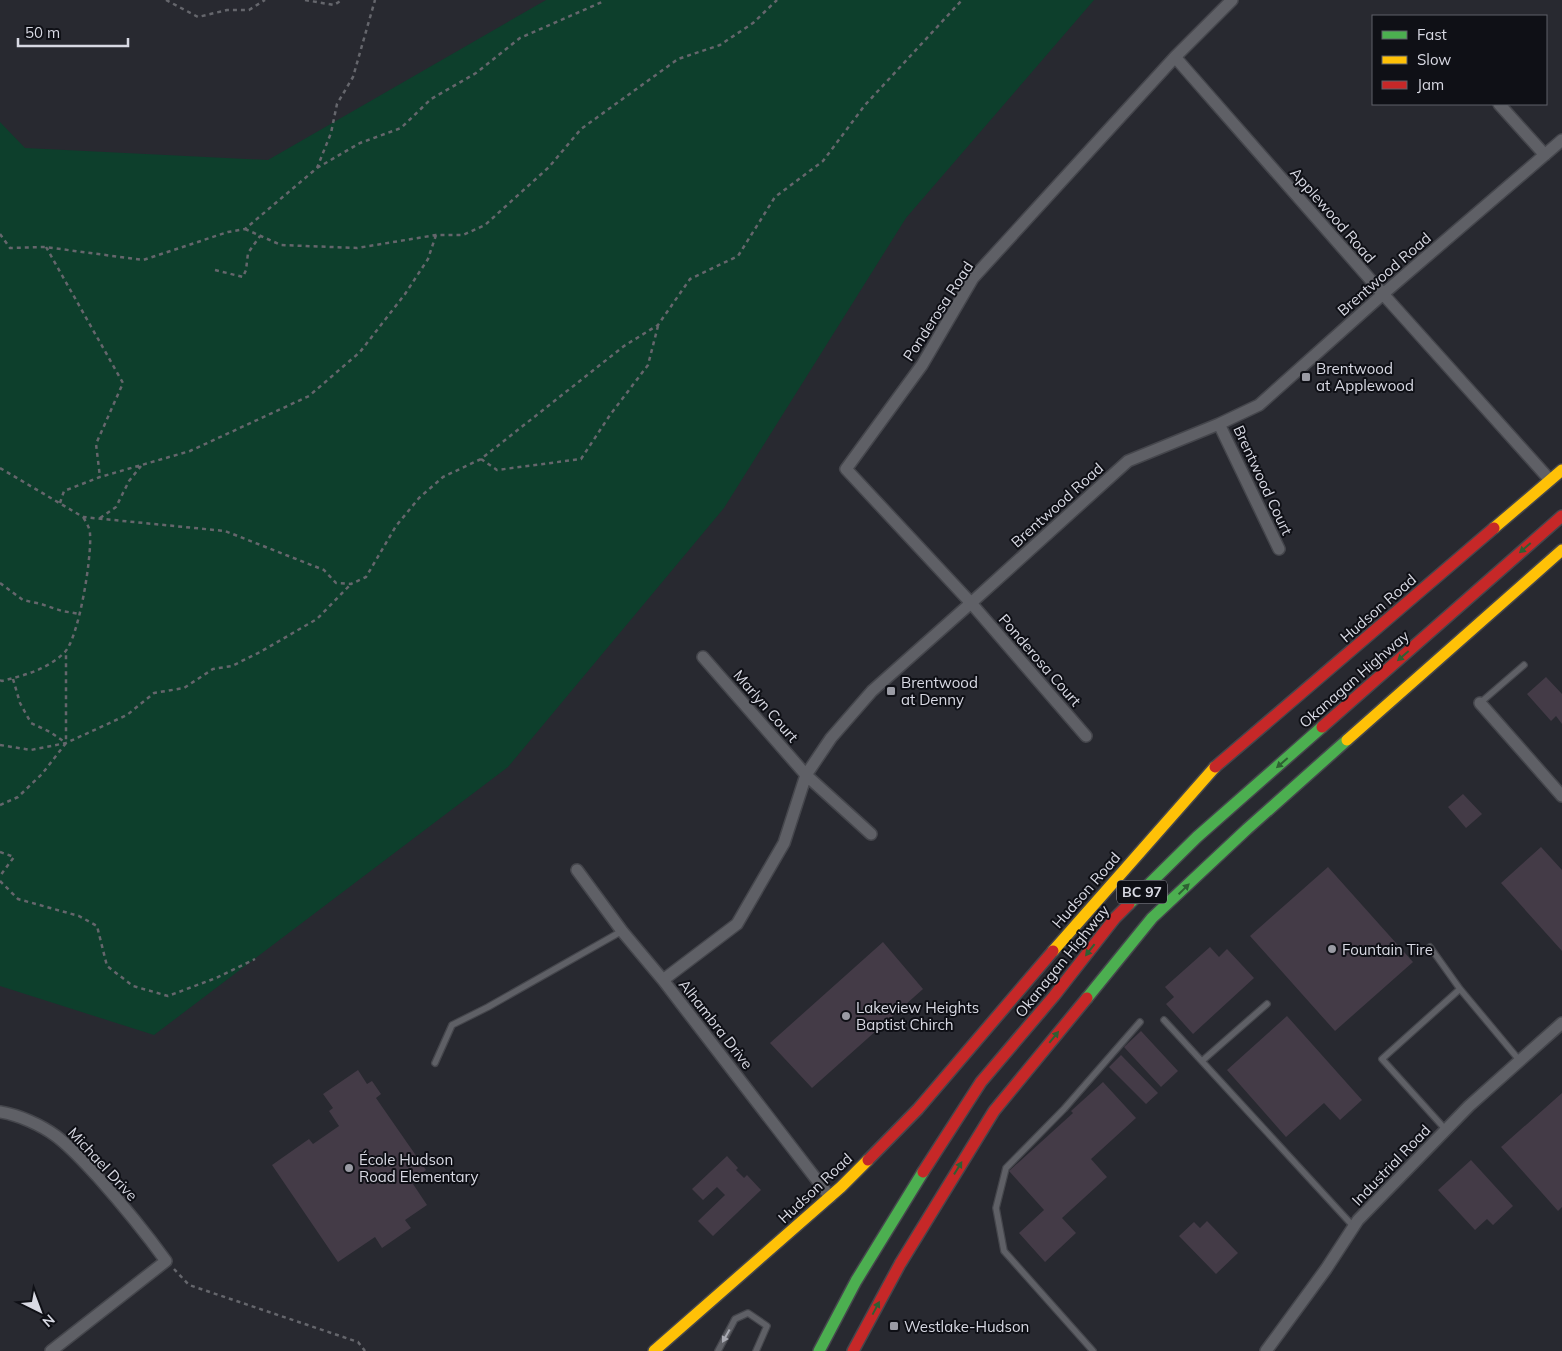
<svg xmlns="http://www.w3.org/2000/svg" width="1562" height="1351" viewBox="0 0 1562 1351" font-family="Mulish,sans-serif">
<rect width="100%" height="100%" fill="#282930"/>
<path fill="#0d3f2c" d="M 546,0 L 1094,0 L 906,218 L 724,508 L 508,767 L 154,1035 L 0,986 L 0,122 L 25,148 L 268,160 Z"/>
<path fill="#443b47" d="M 1546,677 L 1562,694 L 1562,724 L 1556,716 L 1551,721 L 1527,694 Z
M 1463,794 L 1482,814 L 1466,828 L 1448,807 Z
M 1541,847 L 1562,870 L 1562,951 L 1501,883 Z
M 1328,867 L 1413,962 L 1335,1031 L 1250,936 Z
M 883,942 L 923,989 L 812,1088 L 770,1043 Z
M 1210,947 L 1219,957 L 1227,949 L 1254,978 L 1193,1034 L 1166,1004 L 1174,997 L 1165,987 Z
M 1287,1016 L 1362,1100 L 1340,1120 L 1324,1103 L 1286,1137 L 1227,1070 Z
M 1141,1031 L 1178,1071 L 1161,1087 L 1124,1047 Z
M 1121,1055 L 1158,1093 L 1146,1104 L 1109,1067 Z
M 358,1070 L 367,1084 L 372,1081 L 381,1094 L 376,1098 L 426,1170 L 411,1181 L 427,1205 L 405,1220 L 411,1228 L 382,1248 L 375,1237 L 338,1262 L 272,1165 L 309,1139 L 313,1144 L 339,1126 L 329,1111 L 333,1108 L 323,1094 Z
M 1103,1082 L 1136,1118 L 1091,1159 L 1107,1177 L 1062,1218 L 1076,1233 L 1045,1262 L 1019,1233 L 1044,1210 L 1009,1171 L 1073,1113 L 1071,1111 Z
M 1562,1093 L 1562,1207 L 1558,1211 L 1501,1147 Z
M 727,1156 L 738,1168 L 736,1170 L 744,1178 L 747,1175 L 761,1190 L 713,1236 L 698,1221 L 725,1195 L 717,1187 L 703,1200 L 692,1189 Z
M 1471,1160 L 1513,1206 L 1493,1225 L 1487,1219 L 1475,1230 L 1438,1190 Z
M 1207,1221 L 1238,1253 L 1216,1274 L 1179,1236 L 1194,1222 L 1200,1228 Z"/>
<g fill="none" stroke-linecap="round" stroke-linejoin="round">
<defs>
<path id="lane" d="M 1480,703 L 1524,665
M 1430,947 L 1460,989
M 1164,1020 L 1354,1227
M 1202,1061 L 1267,1004
M 435,1063 L 452,1025 L 488,1007 L 622,931
M 1446,1130 L 1382,1059 L 1460,989 L 1520,1061
M 718,1351 L 735,1319 L 748,1313 L 767,1326 L 756,1351
M 1093,1351 L 1004,1251 L 996,1208 L 1006,1168 L 1064,1109 L 1140,1022"/>
<path id="street" d="M 1175,57 L 1383,294 L 1550,480
M 1499,104 L 1545,155
M 1219,424 L 1279,549
M 703,657 L 806,775 L 871,834
M 1480,703 L 1562,796
M 1086,736 L 971,603 L 846,469 L 922,365 L 973,278 L 1175,57 L 1232,0
M 577,870 L 622,931 L 663,980 L 830,1197
M 663,980 L 737,924 L 784,843 L 806,775 L 831,738 L 872,691 L 971,603 L 1128,461 L 1219,424 L 1259,405 L 1383,294 L 1562,140
M 0,1112 C 19,1115 41,1125 56,1136 C 72,1148 85,1163 98,1177 C 122,1204 145,1232 166,1261 L 51,1351
M 1266,1351 L 1326,1269 L 1358,1220 L 1469,1106 L 1562,1023"/>
<path id="fast" d="M 1129,904 L 1197,837 L 1322,727
M 1087,998 L 1152,918 L 1247,829 L 1347,740
M 819,1351 L 856,1281 L 923,1172"/>
<path id="slow" d="M 1494,528 L 1562,470
M 1347,740 L 1562,550
M 1053,951 L 1215,767
M 654,1351 L 841,1187 L 868,1160"/>
<path id="jam" d="M 1322,727 L 1562,516
M 1215,767 L 1494,528
M 868,1160 L 918,1109 L 1053,951
M 923,1172 L 981,1082 L 1054,996 L 1115,918 L 1129,904
M 853,1351 L 900,1264 L 994,1111 L 1087,998"/>
</defs>
<use href="#lane" stroke="#45464c" stroke-width="8"/>
<use href="#street" stroke="#45464c" stroke-width="14"/>
<use href="#fast" stroke="#45464c" stroke-width="14"/>
<use href="#slow" stroke="#45464c" stroke-width="14"/>
<use href="#jam" stroke="#45464c" stroke-width="14"/>
<path stroke="#65666c" stroke-width="2.5" stroke-dasharray="4 4" stroke-linecap="butt" d="M 166,0 L 198,17 L 227,10 L 249,10 L 265,0
M 305,0 L 334,5 L 342,0
M 317,168 L 360,143 L 401,128 L 431,99 L 476,73 L 520,38 L 602,2 L 604,0
M 245,229 L 281,245 L 357,248 L 436,235 L 463,235 L 485,225 L 549,167 L 581,129 L 678,59 L 720,45 L 753,23 L 777,0
M 0,234 L 10,248 L 45,247 L 143,260 L 228,232 L 245,229 L 317,168 L 331,133 L 337,104 L 353,77 L 375,0
M 46,247 L 123,383 L 96,444 L 100,477
M 215,270 L 243,277 L 246,270 L 248,253 L 260,236
M 481,459 L 497,470 L 581,459 L 610,415 L 648,365 L 658,326
M 0,468 L 83,517 L 225,531 L 324,570 L 336,583 L 351,584 L 366,577 L 396,526 L 419,498 L 443,477 L 481,459 L 624,346 L 658,325 L 690,279 L 738,256 L 775,197 L 823,161 L 865,105 L 962,0
M 60,503 L 64,491 L 100,477 L 190,451 L 309,396 L 360,352 L 405,294 L 428,259 L 436,235
M 100,518 L 116,507 L 129,481 L 141,466
M 0,583 L 23,600 L 41,604 L 62,611 L 80,614
M 13,679 L 20,703 L 31,723 L 50,732 L 66,743
M 0,680 L 2,681 C 25,675 46,670 64,653 C 79,639 92,556 90,534 C 90,528 86,522 83,517
M 0,745 L 31,750 L 66,743 L 127,715 L 154,693 L 184,688 L 213,669 L 232,666 L 260,652 L 317,619 L 351,584
M 0,805 L 18,797 L 42,774 L 66,743 L 66,652
M 0,852 L 14,857 L 0,876
M 0,881 L 18,899 L 79,916 L 97,926 L 107,966 L 133,986 L 168,996 L 216,978 L 255,959
M 174,1269 L 189,1285 L 358,1342 L 365,1351"/>
<use href="#lane" stroke="#5f6066" stroke-width="5.5"/>
<use href="#street" stroke="#5f6066" stroke-width="11"/>
<use href="#fast" stroke="#4caf50" stroke-width="11"/>
<use href="#slow" stroke="#ffc107" stroke-width="11"/>
<use href="#jam" stroke="#c62828" stroke-width="11"/>
</g>
<defs><path id="oneway-solid" d="M-6-.8H1V-3.2L6.5 0L1 3.2V.8H-6Z" transform="scale(1.25)"/></defs>
<g fill="#2e6033">
<use href="#oneway-solid" transform="translate(1525 548) rotate(139)"/>
<use href="#oneway-solid" transform="translate(1403 656) rotate(139)"/>
<use href="#oneway-solid" transform="translate(1282 763) rotate(139)"/>
<use href="#oneway-solid" transform="translate(1184 889) rotate(-44)"/>
<use href="#oneway-solid" transform="translate(1090 950) rotate(128)"/>
<use href="#oneway-solid" transform="translate(1054 1037) rotate(-51)"/>
<use href="#oneway-solid" transform="translate(958 1168) rotate(-58)"/>
<use href="#oneway-solid" transform="translate(876 1308) rotate(-62)"/>
</g>
<use fill="#a8a9b1" href="#oneway-solid" transform="translate(726 1336) rotate(119)"/>
<g fill="#9a9ba4" stroke="#0f1016" stroke-width="2">
<rect x="1301" y="372" width="10" height="10" rx="2.5"/>
<rect x="886" y="686" width="10" height="10" rx="2.5"/>
<circle cx="1332" cy="949" r="5"/>
<circle cx="846" cy="1016" r="5"/>
<circle cx="349" cy="1168" r="5"/>
<rect x="889" y="1321" width="10" height="10" rx="2.5"/>
</g>
<g text-anchor="middle" dominant-baseline="central" stroke-width="4" stroke-linejoin="round" paint-order="stroke">
<rect fill="#0f1016" stroke="#9c9da6" stroke-width="1" x="1117" y="880.5" width="50" height="23" rx="4"/>
<g font-size="14" font-weight="bold" fill="#d8d9e3">
<text x="1142" y="892">BC 97</text>
</g>
<g font-size="15" fill="#d8d9e3" stroke="#0f1016">
<text transform="translate(1333 215) rotate(49)">Applewood Road</text>
<text transform="translate(1384 274) rotate(-41)">Brentwood Road</text>
<text transform="translate(938 311) rotate(-57)">Ponderosa Road</text>
<text transform="translate(1263 480) rotate(65)">Brentwood Court</text>
<text transform="translate(1057 505) rotate(-42)">Brentwood Road</text>
<text transform="translate(1378 608) rotate(-41)">Hudson Road</text>
<text transform="translate(1040 660) rotate(49)">Ponderosa Court</text>
<text transform="translate(1354 679) rotate(-41)">Okanagan Highway</text>
<text transform="translate(766 706) rotate(49)">Marlyn Court</text>
<text transform="translate(1086 890) rotate(-49)">Hudson Road</text>
<text transform="translate(1062 961) rotate(-51)">Okanagan Highway</text>
<text transform="translate(716 1024) rotate(52)">Alhambra Drive</text>
<text transform="translate(103 1164) rotate(47)">Michael Drive</text>
<text transform="translate(1391 1165) rotate(-46)">Industrial Road</text>
<text transform="translate(815 1188) rotate(-43)">Hudson Road</text>
</g>
<g font-size="15" fill="#d8d9e3" stroke="#0f1016" text-anchor="start">
<text x="1316" y="368">Brentwood<tspan x="1316" dy="17">at Applewood</tspan></text>
<text x="901" y="682">Brentwood<tspan x="901" dy="17">at Denny</tspan></text>
<text x="1342" y="949">Fountain Tire</text>
<text x="856" y="1007">Lakeview Heights<tspan x="856" dy="17">Baptist Chirch</tspan></text>
<text x="359" y="1159">École Hudson<tspan x="359" dy="17">Road Elementary</tspan></text>
<text x="904" y="1326">Westlake-Hudson</text>
</g>
</g>
<rect x="1372" y="15" width="175" height="90" fill="#0f1016" stroke="#5f6068"/>
<rect x="1382" y="31" width="25" height="8" fill="#4caf50" stroke="#5f6068"/>
<text x="1417" y="40" font-size="15" fill="#d8d9e3">Fast</text>
<rect x="1382" y="56" width="25" height="8" fill="#ffc107" stroke="#5f6068"/>
<text x="1417" y="65" font-size="15" fill="#d8d9e3">Slow</text>
<rect x="1382" y="81" width="25" height="8" fill="#c62828" stroke="#5f6068"/>
<text x="1417" y="90" font-size="15" fill="#d8d9e3">Jam</text>
<g transform="translate(40 1311) rotate(138)" stroke="#0f1016" stroke-width="4" paint-order="stroke">
<path d="M0-4L9 19L0 12L-9 19Z" fill="#d8d9e3"/>
<text y="-8" font-size="14" font-weight="bold" text-anchor="middle" fill="#d8d9e3">N</text>
</g>
<path d="M18 38v8h110v-8" fill="none" stroke="#d8d9e3" stroke-width="2.5"/>
<text x="25" y="38" font-size="15" fill="#d8d9e3" stroke="#0f1016" stroke-width="4" paint-order="stroke">50 m</text>
</svg>
